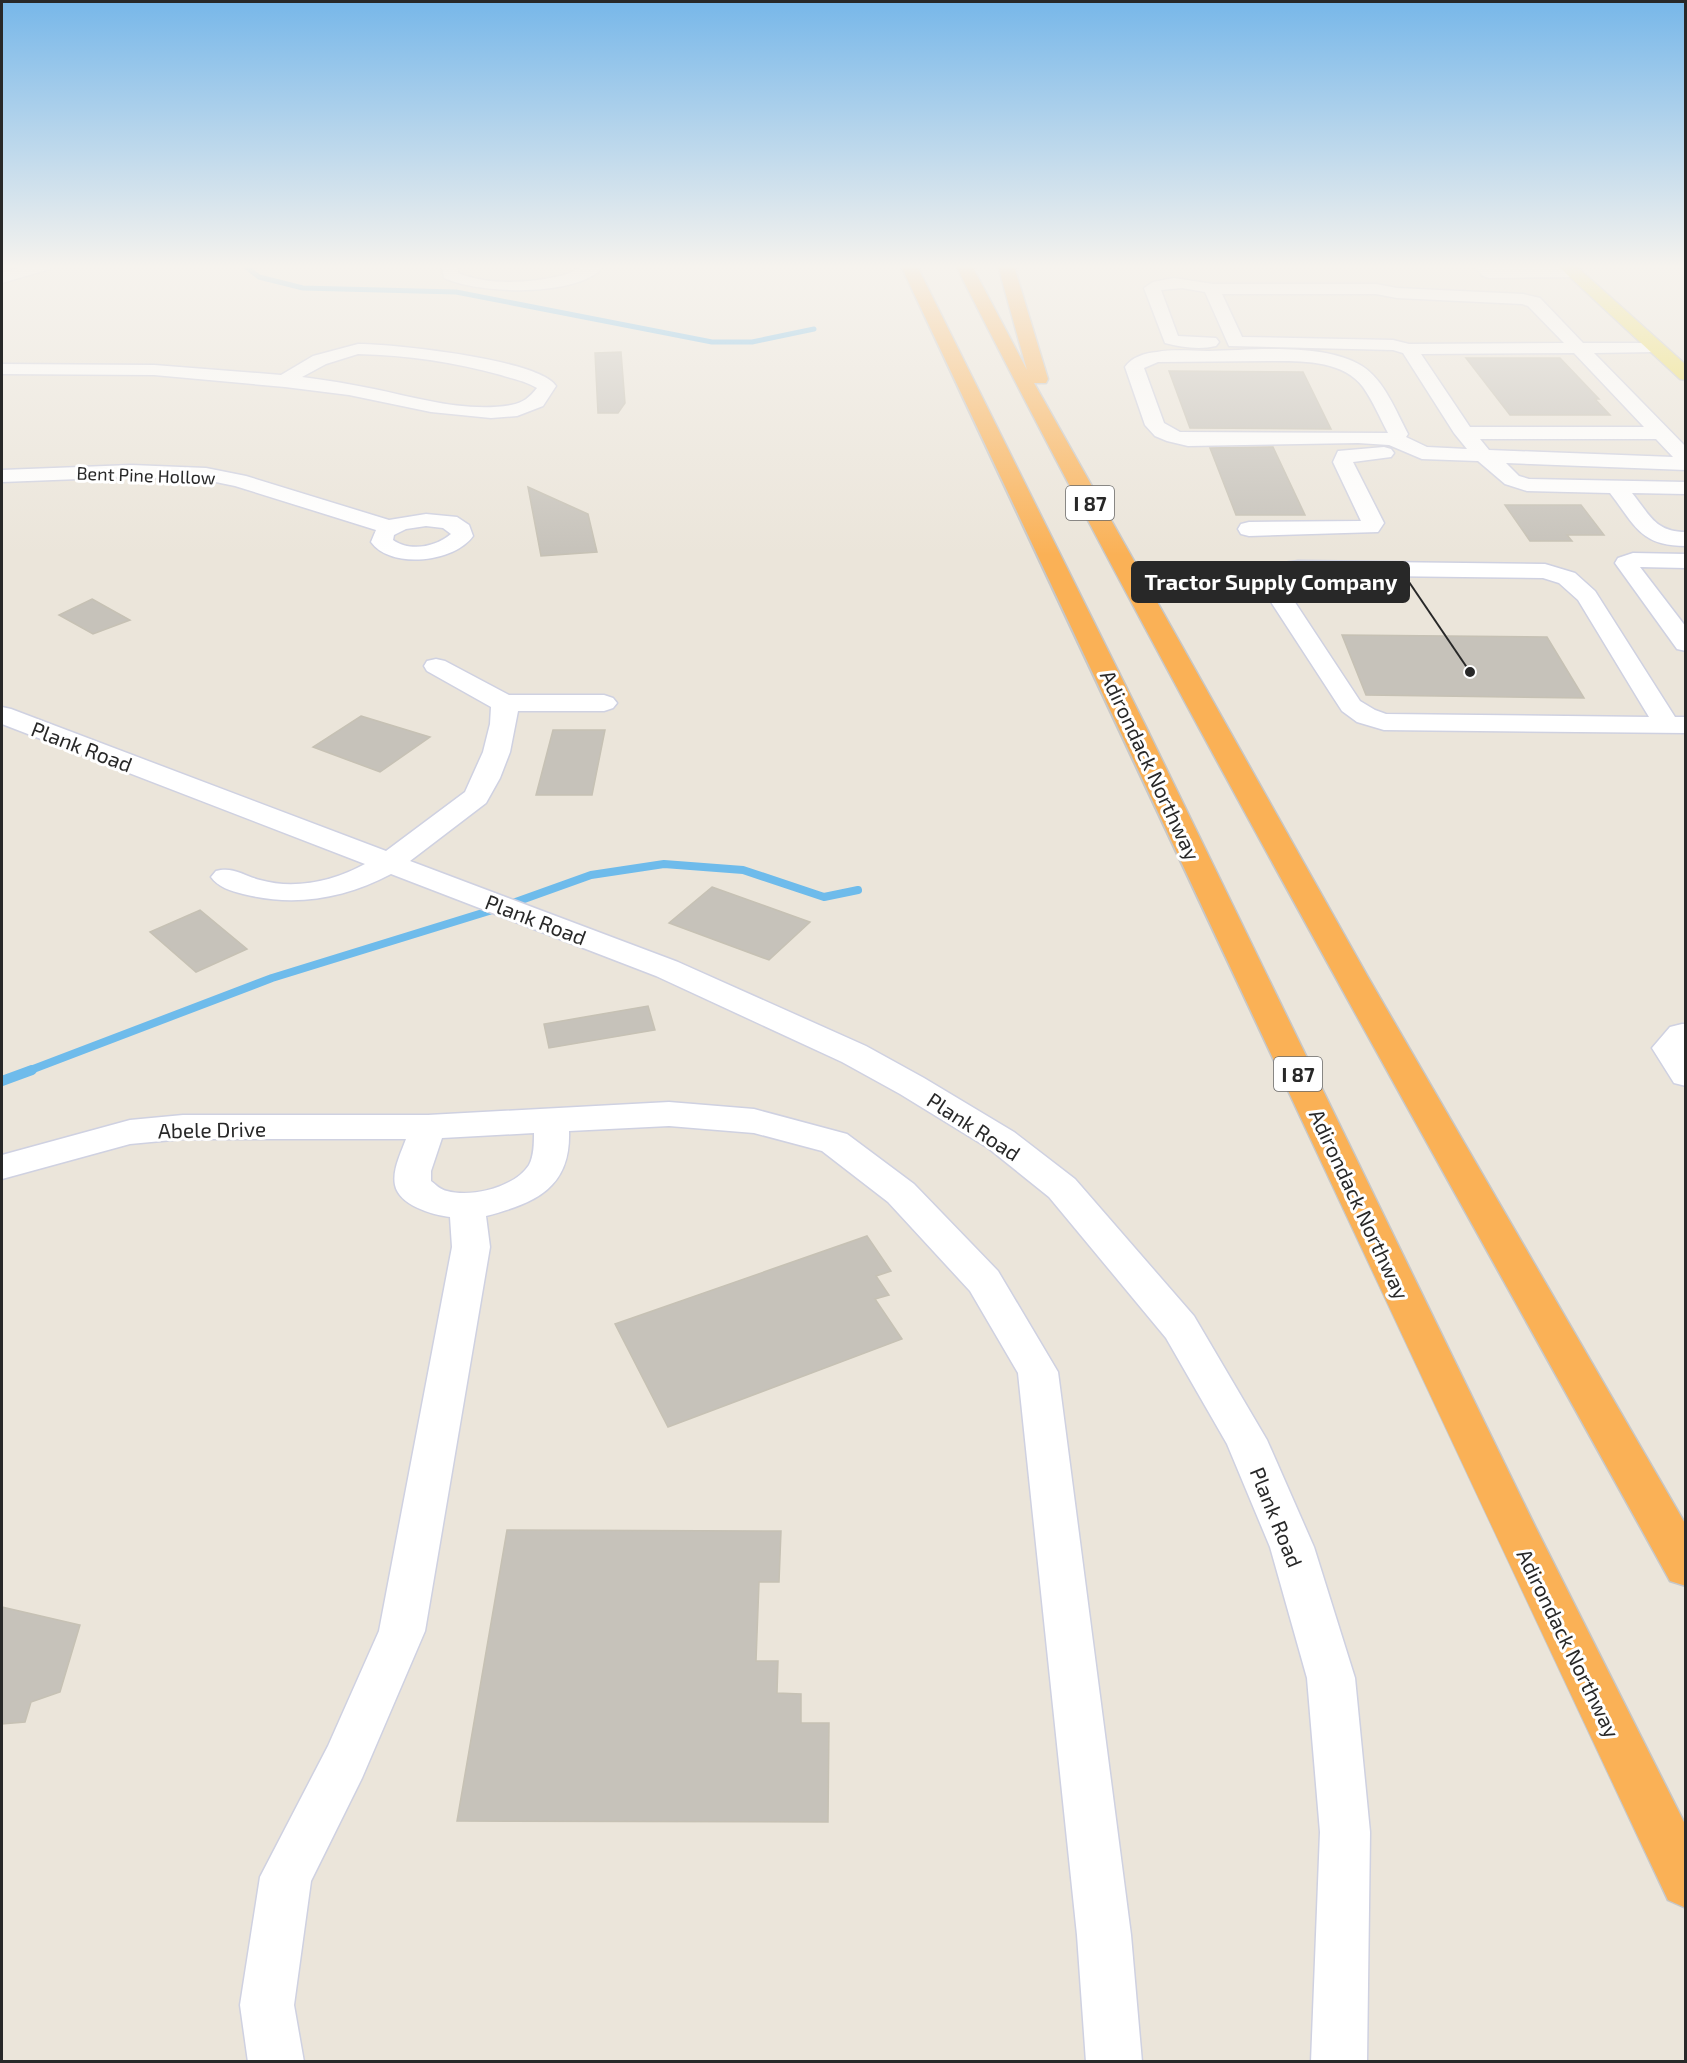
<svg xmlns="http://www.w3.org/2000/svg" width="1687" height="2063" viewBox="0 0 1687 2063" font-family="'Exo 2',sans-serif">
<rect width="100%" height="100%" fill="#ebe5da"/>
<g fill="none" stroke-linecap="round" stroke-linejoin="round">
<path stroke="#6ebbeb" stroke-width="5" d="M 245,266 L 259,277 L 303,288 L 456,292 L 712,342 L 752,342 L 814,329"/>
<path stroke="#6ebbeb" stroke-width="8" d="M 28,1071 L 272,978 L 502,907 L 591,875 L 664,864 L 743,870 L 824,897 L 858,890"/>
<path stroke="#6ebbeb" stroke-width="10" d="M 2,1081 L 32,1070"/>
</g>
<path fill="#c6c2ba" stroke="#c6c1b4" stroke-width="1.5" d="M 621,352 L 625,403 L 618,413 L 598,413 L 595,353 Z
M 1466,358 L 1560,358 L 1599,399 L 1595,399 L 1610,415 L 1510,415 Z
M 1169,371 L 1303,372 L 1331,429 L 1190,428 Z
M 1273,447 L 1305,515 L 1236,515 L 1210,448 Z
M 528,487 L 588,514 L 597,552 L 541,556 Z
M 1505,505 L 1581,505 L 1604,535 L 1567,535 L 1572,541 L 1530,541 Z
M 92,599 L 130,620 L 93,634 L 59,615 Z
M 1342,635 L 1547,637 L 1584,698 L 1366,695 Z
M 361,716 L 430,737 L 380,772 L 313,747 Z
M 553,730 L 605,730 L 592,795 L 536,795 Z
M 712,887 L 810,922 L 769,960 L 669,923 Z
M 200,910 L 247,949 L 196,972 L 150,932 Z
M 648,1006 L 655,1030 L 549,1048 L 544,1024 Z
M 867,1236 L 891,1271 L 876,1276 L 889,1295 L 875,1299 L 902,1339 L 668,1427 L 615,1324 Z
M 507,1530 L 781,1531 L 779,1582 L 759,1582 L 756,1661 L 778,1661 L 777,1693 L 801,1694 L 801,1723 L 829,1723 L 828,1822 L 457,1821 Z
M 2,1607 L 80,1625 L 60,1692 L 31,1702 L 25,1722 L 2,1724 Z"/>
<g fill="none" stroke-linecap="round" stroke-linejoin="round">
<defs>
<path id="minor" d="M 26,266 L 52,266 L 50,269 L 2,283 L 2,273 Z
M 442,266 L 458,266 L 458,273 C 488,286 532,283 564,275 C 571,273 578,268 585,266 C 590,265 598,266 604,266 C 579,298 478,294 444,278 Z
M 1474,266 L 1573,267 L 1581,272 L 1573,277 L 1489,278 L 1483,276 Z
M 1174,278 L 1213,284 L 1376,284 L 1397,288 L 1523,294 L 1540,298 L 1583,343 L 1661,343 L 1664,347 L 1661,351 L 1655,352 L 1594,353 L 1686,447 L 1686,470 L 1506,463 L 1519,476 L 1529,479 L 1686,482 L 1686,494 L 1632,493 C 1650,515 1655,532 1686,532 L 1686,546 C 1640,546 1635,525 1610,493 L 1527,491 L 1505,484 L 1478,461 L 1422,459 L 1389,445 L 1358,443 L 1188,446 L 1167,441 L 1155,436 L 1145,425 L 1125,367 C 1132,357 1145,353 1157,352 C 1173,349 1191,351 1208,351 C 1252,350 1323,342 1362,366 C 1384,380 1396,411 1408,434 L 1406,437 L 1427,447 L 1467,449 L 1454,433 L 1403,353 L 1393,350 L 1229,346 L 1205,292 L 1182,288 L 1161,290 L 1178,336 L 1216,338 L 1219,342 L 1216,346 C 1199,350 1181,347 1165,343 L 1144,288 L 1153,282 ZM 1222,294 L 1376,294 L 1397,298 L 1522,304 L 1528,306 L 1564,343 L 1409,344 L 1393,340 L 1242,337 ZM 1574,353 L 1644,427 L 1470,427 L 1421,354 ZM 1271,361 C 1301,361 1343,360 1363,387 C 1373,401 1380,418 1388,433 L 1180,432 L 1164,423 L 1144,368 L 1158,362 ZM 1480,439 L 1656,439 L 1673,457 L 1489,450 Z
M 358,344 C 393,344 538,359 556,386 L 543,406 L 517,416 L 491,418 L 431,412 L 349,395 L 285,387 L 154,375 L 2,374 L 2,364 L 154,365 L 281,375 L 313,356 ZM 358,354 C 407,355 454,362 501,375 C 513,379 526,381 537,388 C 530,397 523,403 511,405 C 467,413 418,398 374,389 C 350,384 326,380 302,377 L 326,364 Z
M 1384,447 L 1391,449 L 1394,453 L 1391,457 L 1353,462 L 1384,523 L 1378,532 L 1249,536 L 1241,534 L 1238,529 L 1241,524 L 1249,522 L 1361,521 L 1333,462 L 1338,451 Z
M 131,465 L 206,468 L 246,476 L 389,520 L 426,514 L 457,517 L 469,525 L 473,536 C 455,562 391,570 371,542 L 376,530 L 235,486 L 206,480 L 131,477 L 2,482 L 2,470 ZM 426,526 L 443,528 L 451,534 C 436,547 410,552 393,540 L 394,535 L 406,529 Z
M 1633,553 L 1686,554 L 1686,568 L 1640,567 L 1686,627 L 1686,651 L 1677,649 L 1615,563 L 1618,558 Z
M 1298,561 L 1545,564 L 1575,573 L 1595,591 L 1675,717 L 1686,717 L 1686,733 L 1384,730 L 1357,722 L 1342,711 L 1258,582 L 1256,575 C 1264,563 1284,563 1298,561 ZM 1298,575 L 1543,578 L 1559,583 L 1578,600 L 1649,717 L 1386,714 L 1375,710 L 1360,701 L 1279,578 Z
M 436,659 L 445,661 L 509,695 L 604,695 L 613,698 L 617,703 L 613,708 L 604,711 L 518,711 L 510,752 L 500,778 L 486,803 L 410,861 L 678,962 L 866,1046 L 924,1078 L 1014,1132 L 1075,1179 L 1194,1316 L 1267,1440 L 1314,1547 L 1355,1678 L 1370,1832 L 1367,2062 L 1311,2062 L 1320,1832 L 1307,1678 L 1270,1547 L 1227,1444 L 1166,1338 L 1049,1197 L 988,1148 L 900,1094 L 842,1062 L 656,976 L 391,874 C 344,899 294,907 243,894 C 231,891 218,887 211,877 L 216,871 C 233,866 244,876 260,880 C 295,890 334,881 365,864 L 2,724 L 2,707 L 11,709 L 386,851 L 465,792 L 483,752 L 490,724 L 491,707 L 427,671 L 424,666 L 427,661 Z
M 1682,1024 L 1686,1024 L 1686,1086 L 1674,1083 L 1652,1048 L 1670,1027 Z
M 669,1102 L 754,1109 L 847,1134 L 914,1184 L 998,1271 L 1058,1372 L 1131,1935 L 1142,2062 L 1086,2062 L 1077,1935 L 1018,1373 L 970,1291 L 888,1202 L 822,1151 L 754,1133 L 669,1126 L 569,1131 C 571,1188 535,1203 486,1216 L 490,1247 L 425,1631 L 362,1778 L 311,1881 L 294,2005 L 304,2062 L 248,2062 L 240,2005 L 260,1877 L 328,1746 L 379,1631 L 452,1247 L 450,1217 C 432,1215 399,1205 395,1185 C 392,1170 401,1153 406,1139 L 183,1139 L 130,1144 L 2,1179 L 2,1155 L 130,1120 L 183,1115 L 428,1115 ZM 534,1133 C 534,1143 534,1156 529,1165 C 515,1187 472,1198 447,1191 C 441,1190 436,1185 431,1181 L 431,1171 L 442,1138 Z"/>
<path id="major" d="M 1558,266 L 1576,266 L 1686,365 L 1686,380 L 1680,379 Z"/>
<path id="highway" d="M 901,266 L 917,266 L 1146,727 L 1534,1524 L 1686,1826 L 1686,1908 L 1668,1900 C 1410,1356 1159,810 901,266 Z
M 956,266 L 972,266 L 1027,370 L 998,266 L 1014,266 L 1048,379 L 1046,383 L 1034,383 L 1368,977 L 1686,1525 L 1686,1586 L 1670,1581 C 1429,1144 1182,711 956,266 Z"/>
</defs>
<use href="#minor" stroke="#cfd1e1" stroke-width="3"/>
<use href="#major" stroke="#c7c7c7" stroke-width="3"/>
<use href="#highway" stroke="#c7c7c7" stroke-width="3"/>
<use href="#minor" fill="#fff" fill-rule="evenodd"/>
<use href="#major" fill="#eddd5d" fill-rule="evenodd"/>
<use href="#highway" fill="#fab156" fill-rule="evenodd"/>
</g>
<linearGradient id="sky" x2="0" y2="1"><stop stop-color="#77b7e9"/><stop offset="0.48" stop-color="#f6f3ee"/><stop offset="1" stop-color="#f6f3ee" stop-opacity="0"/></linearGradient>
<rect width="1687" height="555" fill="url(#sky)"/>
<g text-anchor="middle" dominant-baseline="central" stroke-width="6" stroke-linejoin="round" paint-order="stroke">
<g font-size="18" fill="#282828" stroke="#fff">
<text transform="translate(146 475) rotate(2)">Bent Pine Hollow</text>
</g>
<g fill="#fff" stroke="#686868" stroke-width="1.5">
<rect x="1066" y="486" width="48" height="34" rx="4.5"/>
<rect x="1274" y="1057" width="48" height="34" rx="4.5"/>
</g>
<g font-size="20" font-weight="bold" fill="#282828">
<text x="1090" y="503">I 87</text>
<text x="1298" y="1074">I 87</text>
</g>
<g font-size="21" fill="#282828" stroke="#fff">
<text transform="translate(82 746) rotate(21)">Plank Road</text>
<text transform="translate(1151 765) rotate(65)">Adirondack Northway</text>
<text transform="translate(536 919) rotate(21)">Plank Road</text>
<text transform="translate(974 1126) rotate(33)">Plank Road</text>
<text transform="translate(212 1129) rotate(-1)">Abele Drive</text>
<text transform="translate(1360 1204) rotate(65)">Adirondack Northway</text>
<text transform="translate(1277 1517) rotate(68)">Plank Road</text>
<text transform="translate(1569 1643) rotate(64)">Adirondack Northway</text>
</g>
</g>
<path fill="none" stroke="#282828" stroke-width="2" d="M1470 672L1409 582"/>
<circle fill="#282828" stroke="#fff" stroke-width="2" cx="1470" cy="672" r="6"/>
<rect fill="#282828" stroke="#282828" stroke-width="2" x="1132" y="562" width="277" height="40" rx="6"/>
<g font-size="22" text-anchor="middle" font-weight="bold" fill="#fff">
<text x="1271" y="590">Tractor Supply Company</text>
</g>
<rect width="1687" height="2063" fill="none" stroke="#282828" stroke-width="6"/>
</svg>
